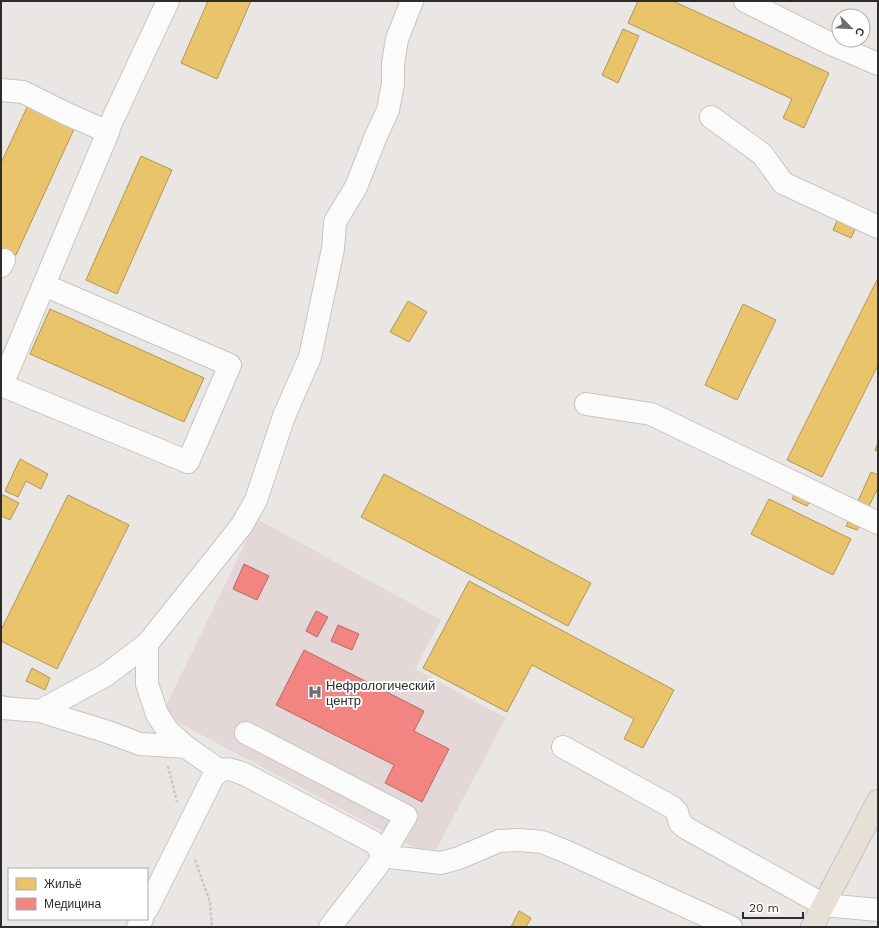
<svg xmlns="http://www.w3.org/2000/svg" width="879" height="928" viewBox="0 0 879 928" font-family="'Work Sans',sans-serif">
<rect width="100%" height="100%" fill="#eae6e3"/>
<path fill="#e3d7d7" d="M 257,519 L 441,620 L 415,669 L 506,718 L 432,857 L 162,714 Z"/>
<path fill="#e9c46a" stroke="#b09657" d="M 208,1 L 251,1 L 217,79 L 181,63 Z
M 638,1 L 673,1 L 829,73 L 804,128 L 783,118 L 792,99 L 628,23 Z
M 623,29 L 639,36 L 618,83 L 602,75 Z
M 28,105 L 75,127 L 16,255 L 1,248 L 1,163 Z
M 141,156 L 172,170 L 117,294 L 86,280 Z
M 838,219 L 856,227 L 851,238 L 833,230 Z
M 877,280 L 878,281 L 878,365 L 822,477 L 787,460 Z
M 408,301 L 427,312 L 409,342 L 390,332 Z
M 743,304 L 776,320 L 737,400 L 705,385 Z
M 50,309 L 204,378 L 184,422 L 30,354 Z
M 878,443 L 878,452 L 875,450 Z
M 20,459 L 48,474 L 41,489 L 26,481 L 18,497 L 5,491 Z
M 871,472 L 878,475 L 878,488 L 869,506 L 858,501 Z
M 384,474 L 591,583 L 568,626 L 361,517 Z
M 797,490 L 812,497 L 807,506 L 792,499 Z
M 3,495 L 19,503 L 10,520 L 1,516 L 1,498 Z
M 68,495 L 129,525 L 57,669 L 1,641 L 1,630 Z
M 769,499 L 851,539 L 833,575 L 751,534 Z
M 850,518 L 861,523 L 857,530 L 846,526 Z
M 469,581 L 674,690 L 643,748 L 624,739 L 634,719 L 532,665 L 507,712 L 423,668 Z
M 32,668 L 50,678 L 45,690 L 26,681 Z
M 519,911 L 531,918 L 526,927 L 511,927 Z"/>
<path fill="#f28482" stroke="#b76a68" d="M 244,564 L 269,576 L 257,600 L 233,589 Z
M 316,611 L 328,617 L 317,637 L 306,631 Z
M 338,625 L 359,634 L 352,650 L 331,641 Z
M 304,650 L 424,711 L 414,731 L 449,749 L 422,802 L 385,783 L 394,765 L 276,705 Z"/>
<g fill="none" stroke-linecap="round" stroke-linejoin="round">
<defs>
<path id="minor" d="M 745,1 L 831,44 L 878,64
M 1,90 L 23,92 L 65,113 L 108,132
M 711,117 L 762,154 L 783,183 L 878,227
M 1,266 L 4,260
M 1,385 L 188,462 L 230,365 L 44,285
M 1,387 L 108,132 L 110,125 L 168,1
M 586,404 L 651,414 L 878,523
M 147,644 L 147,684 L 157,714 L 168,731 L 186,747 L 219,770
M 1,707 L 3,708 L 40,711 L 106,675 L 147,644 L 219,554 L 242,525 L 256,500 L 284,416 L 310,357 L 333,249 L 335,222 L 356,187 L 376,136 L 388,110 L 393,84 L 393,64 L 397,39 L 412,1
M 40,711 L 108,732 L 140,744 L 186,747
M 246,733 L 406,816 L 382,856 L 441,863 L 459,858 L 499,841 L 519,840 L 542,842 L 567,852 L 731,927
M 563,747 L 672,807 L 677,812 L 680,823 L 686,828 L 824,905 L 878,910
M 147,909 L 213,777 C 225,765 230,769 244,774 L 373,842 L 379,848 L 382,856 L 378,865 L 330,927
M 138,927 L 142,919"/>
<path id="major" d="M 812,927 L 878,801"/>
</defs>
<use href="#minor" stroke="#c6c5c5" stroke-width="24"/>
<use href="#major" stroke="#c6c4c2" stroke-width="24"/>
<path stroke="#c7c7c6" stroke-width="2.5" stroke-dasharray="3 2" stroke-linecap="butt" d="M 168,766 L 177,802
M 195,860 L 210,902 L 212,927"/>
<use href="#minor" stroke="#fcfbfb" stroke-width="22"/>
<use href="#major" stroke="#e6e0d6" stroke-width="22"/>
</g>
<defs>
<symbol id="hospital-bare" viewBox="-9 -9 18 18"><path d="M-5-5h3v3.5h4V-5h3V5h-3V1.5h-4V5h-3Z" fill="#6e6d6c" stroke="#fff" stroke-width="2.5" paint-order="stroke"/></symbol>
</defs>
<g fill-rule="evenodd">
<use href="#hospital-bare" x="305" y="682" width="20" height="20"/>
</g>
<g text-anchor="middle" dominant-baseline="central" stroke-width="4" stroke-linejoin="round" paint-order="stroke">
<g font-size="13" fill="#2c2c2c" stroke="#fff" text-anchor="start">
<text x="326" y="685">Нефрологический<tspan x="326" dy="15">центр</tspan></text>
</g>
</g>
<rect width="879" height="928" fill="none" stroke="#2c2c2c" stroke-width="4"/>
<rect x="8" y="868" width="140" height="52" fill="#ffffff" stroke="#ababab"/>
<rect x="16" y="878" width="20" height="12" fill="#e9c46a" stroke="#ababab"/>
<text x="44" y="888" font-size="12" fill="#2c2c2c">Жильё</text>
<rect x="16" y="898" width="20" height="12" fill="#f28482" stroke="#ababab"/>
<text x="44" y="908" font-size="12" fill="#2c2c2c">Медицина</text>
<g transform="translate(851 28) rotate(114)"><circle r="19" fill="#ffffff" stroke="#ababab"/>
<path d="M0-3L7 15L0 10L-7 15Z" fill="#6e6d6c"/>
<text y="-6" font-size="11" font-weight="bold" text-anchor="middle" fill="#2c2c2c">С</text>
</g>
<path d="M743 912v6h60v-6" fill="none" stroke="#2c2c2c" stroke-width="2"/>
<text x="749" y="912" font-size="12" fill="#2c2c2c" stroke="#ffffff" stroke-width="3" paint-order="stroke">20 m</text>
</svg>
